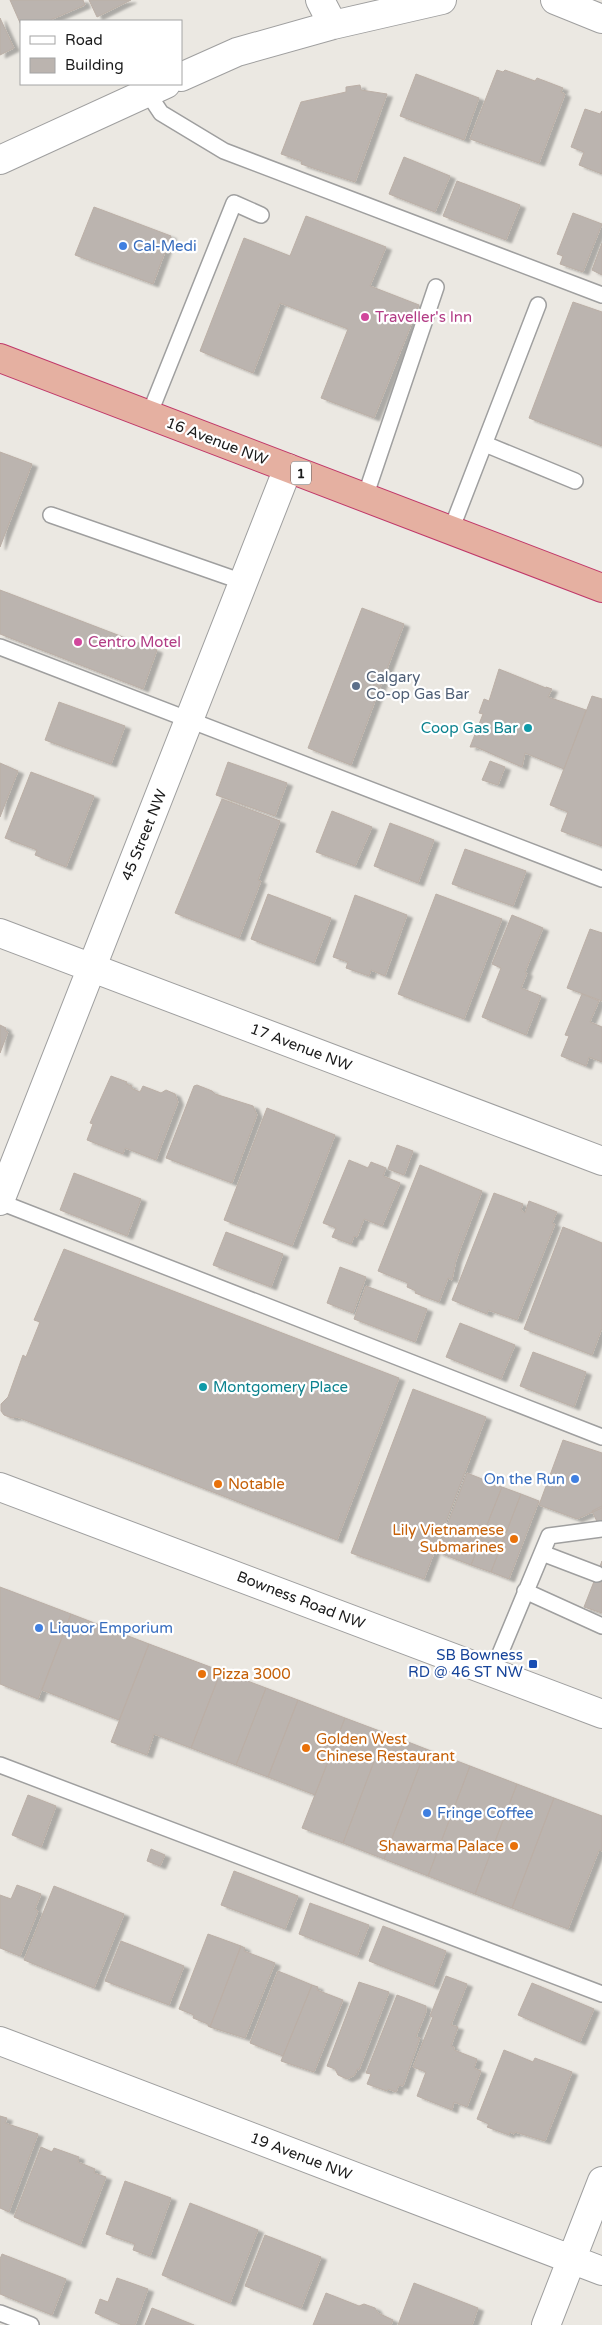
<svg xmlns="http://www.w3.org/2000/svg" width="602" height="2325" viewBox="0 0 602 2325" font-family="'Varela Round',sans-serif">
<defs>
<filter id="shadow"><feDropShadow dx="5.5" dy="3" stdDeviation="1" flood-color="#0004"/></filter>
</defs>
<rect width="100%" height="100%" fill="#ebe8e2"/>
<path fill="#bbb4af" stroke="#bbafa6" filter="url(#shadow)" d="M 10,0 L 83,0 L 85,5 L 48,21 L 21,21 L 21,25 Z
M 89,0 L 131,0 L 97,17 Z
M 0,18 L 14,48 L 0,55 Z
M 497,70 L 503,72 L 505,70 L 535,81 L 537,78 L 563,88 L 561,92 L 565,94 L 539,163 L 470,139 Z
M 416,74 L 479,98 L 464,140 L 400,116 Z
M 360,85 L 361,90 L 387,94 L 355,182 L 301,164 L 302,161 L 281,154 L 301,102 L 346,92 L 346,87 Z
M 585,109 L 600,114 L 602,111 L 602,174 L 579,165 L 584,152 L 571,147 Z
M 404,157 L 450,176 L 435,212 L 389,194 Z
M 457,181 L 520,205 L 506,240 L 443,216 Z
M 94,207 L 171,236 L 153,284 L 75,255 Z
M 573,213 L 602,224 L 583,272 L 560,264 L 563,256 L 557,254 Z
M 306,216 L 386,247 L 370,286 L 419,305 L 374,418 L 321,398 L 348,329 L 280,303 L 253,373 L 200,351 L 244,238 L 290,256 Z
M 602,243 L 602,275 L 592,270 Z
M 573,302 L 602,312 L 602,446 L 529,418 Z
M 0,452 L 32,464 L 0,547 Z
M 0,590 L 157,650 L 143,689 L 0,634 Z
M 362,608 L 404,624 L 351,765 L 308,748 Z
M 499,669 L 546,688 L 546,687 L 552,689 L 548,697 L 586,710 L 564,769 L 525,753 L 522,767 L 476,747 L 470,747 L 483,714 L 479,713 L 484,699 L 489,701 Z
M 592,696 L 602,699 L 602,846 L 561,831 L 568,812 L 550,805 Z
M 59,702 L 125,726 L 111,764 L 45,740 Z
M 490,761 L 505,767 L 498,785 L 482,780 Z
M 228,762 L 287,783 L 275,816 L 216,795 Z
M 0,763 L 18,771 L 0,817 Z
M 31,772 L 94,796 L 66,867 L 35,855 L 37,850 L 5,838 Z
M 222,799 L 280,821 L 258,880 L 261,881 L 239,938 L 175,913 Z
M 332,811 L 372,827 L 355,866 L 316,852 Z
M 390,823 L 434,840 L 418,883 L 374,866 Z
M 465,849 L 526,871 L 513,906 L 452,884 Z
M 268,894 L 331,918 L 314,963 L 251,939 Z
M 436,894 L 502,919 L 464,1019 L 398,994 Z
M 355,895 L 407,915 L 385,976 L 371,970 L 369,976 L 346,968 L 348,962 L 333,957 Z
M 512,915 L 543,928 L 525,972 L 527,973 L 521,988 L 541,996 L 526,1035 L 482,1017 L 501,968 L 492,964 Z
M 590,929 L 602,933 L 602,1001 L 567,988 Z
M 582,994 L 599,1001 L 590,1022 L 602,1027 L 602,1062 L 589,1057 L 586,1066 L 561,1056 L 569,1036 L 565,1035 Z
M 0,1025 L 6,1028 L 5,1031 L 8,1032 L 0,1053 Z
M 111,1076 L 127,1082 L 126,1084 L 132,1086 L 131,1088 L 140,1092 L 143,1086 L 161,1093 L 166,1090 L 175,1094 L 178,1102 L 156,1160 L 125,1148 L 123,1154 L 87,1140 L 93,1124 L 90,1123 Z
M 197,1085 L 212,1091 L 215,1094 L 253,1106 L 257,1115 L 232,1183 L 166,1158 L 194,1086 Z
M 267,1108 L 335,1135 L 292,1246 L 224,1220 Z
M 397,1145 L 413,1151 L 404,1175 L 388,1169 Z
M 349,1160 L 368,1168 L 371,1162 L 386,1168 L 383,1176 L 400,1183 L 382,1226 L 364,1219 L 357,1237 L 354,1236 L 351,1244 L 332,1237 L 336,1228 L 323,1223 Z
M 420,1165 L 482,1191 L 456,1260 L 452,1280 L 448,1278 L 439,1302 L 415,1293 L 416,1291 L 407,1287 L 408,1283 L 378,1271 Z
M 74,1173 L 141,1199 L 127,1236 L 60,1210 Z
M 494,1193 L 523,1204 L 521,1210 L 525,1213 L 529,1201 L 557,1212 L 552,1223 L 555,1224 L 517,1320 L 488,1310 L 487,1314 L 452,1300 Z
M 563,1227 L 602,1243 L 602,1328 L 592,1355 L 524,1329 Z
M 226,1232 L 283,1254 L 271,1287 L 213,1265 Z
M 64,1249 L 399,1378 L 337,1540 L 120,1456 L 17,1417 L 12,1418 L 4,1415 L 1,1411 L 1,1404 L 8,1397 L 23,1355 L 26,1357 L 40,1322 L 34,1320 Z
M 340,1267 L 366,1277 L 353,1313 L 327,1303 Z
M 366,1286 L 427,1309 L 415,1342 L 354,1319 Z
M 460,1323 L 515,1345 L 501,1379 L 446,1357 Z
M 533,1352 L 586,1372 L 574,1407 L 520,1386 Z
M 413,1389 L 486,1417 L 424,1579 L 351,1553 Z
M 563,1440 L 602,1453 L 602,1508 L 577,1519 L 539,1505 Z
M 467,1473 L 502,1487 L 471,1565 L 437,1552 Z
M 502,1487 L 521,1494 L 491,1572 L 471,1565 Z
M 521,1494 L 539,1501 L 509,1579 L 491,1572 Z
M 602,1506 L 602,1532 L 592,1511 Z
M 602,1561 L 602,1613 L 584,1607 Z
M 0,1587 L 71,1614 L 38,1699 L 0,1684 Z
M 71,1614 L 149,1644 L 119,1720 L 42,1690 Z
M 149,1644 L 221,1671 L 191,1748 L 154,1734 L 147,1755 L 111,1742 Z
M 221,1671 L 266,1688 L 236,1765 L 191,1748 Z
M 266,1688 L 298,1700 L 268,1777 L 236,1765 Z
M 298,1700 L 345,1718 L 315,1795 L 268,1777 Z
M 345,1718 L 385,1733 L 343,1843 L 302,1828 Z
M 385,1733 L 426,1749 L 384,1859 L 343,1843 Z
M 426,1749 L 470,1766 L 428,1876 L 384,1859 Z
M 470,1766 L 517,1784 L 475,1894 L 428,1876 Z
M 517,1784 L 554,1798 L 512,1908 L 475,1894 Z
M 28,1795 L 56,1806 L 41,1847 L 12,1835 Z
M 554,1798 L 602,1816 L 602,1851 L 599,1850 L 568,1929 L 512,1908 Z
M 151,1849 L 165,1855 L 160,1866 L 147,1861 Z
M 234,1871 L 298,1896 L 285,1929 L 221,1905 Z
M 17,1885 L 41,1894 L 35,1909 L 38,1911 L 20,1956 L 0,1948 L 0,1895 L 11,1899 Z
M 54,1886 L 124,1914 L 94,1988 L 24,1960 Z
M 310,1903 L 369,1925 L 357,1956 L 299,1934 Z
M 383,1926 L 446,1951 L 433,1986 L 369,1961 Z
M 208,1934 L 241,1946 L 210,2027 L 208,2026 L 208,2024 L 193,2018 L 194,2015 L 179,2009 Z
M 121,1941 L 184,1966 L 169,2005 L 105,1981 Z
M 241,1946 L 245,1948 L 244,1951 L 275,1963 L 245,2038 L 210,2027 Z
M 278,1971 L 312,1985 L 283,2056 L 250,2043 Z
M 446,1976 L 467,1984 L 451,2025 L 458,2027 L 451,2046 L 454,2047 L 454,2050 L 477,2059 L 474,2068 L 481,2071 L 467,2107 L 454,2102 L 452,2110 L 417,2096 L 426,2072 L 413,2067 L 433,2017 L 430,2016 Z
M 359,1982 L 389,1992 L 359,2070 L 357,2069 L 355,2075 L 347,2079 L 338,2075 L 335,2069 L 327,2066 Z
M 532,1983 L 594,2009 L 580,2042 L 518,2015 Z
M 312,1985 L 318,1987 L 317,1990 L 343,2000 L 314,2072 L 281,2061 Z
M 397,1995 L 426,2006 L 426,2012 L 416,2037 L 420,2038 L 403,2086 L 399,2085 L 396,2092 L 388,2089 L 387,2091 L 367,2084 L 371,2074 L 366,2073 Z
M 504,2050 L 533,2062 L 535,2058 L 572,2072 L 545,2141 L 515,2132 L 514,2134 L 510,2132 L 509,2135 L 487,2127 L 489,2124 L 477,2119 Z
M 0,2116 L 7,2118 L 5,2123 L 38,2134 L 9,2212 L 0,2208 Z
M 41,2147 L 52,2152 L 54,2148 L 79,2157 L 78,2162 L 95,2169 L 94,2173 L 106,2177 L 80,2245 L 14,2217 Z
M 125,2181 L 171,2198 L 150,2256 L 133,2250 L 135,2244 L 106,2234 Z
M 190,2203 L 258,2230 L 230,2303 L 162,2275 Z
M 265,2235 L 321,2257 L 301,2308 L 245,2286 Z
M 2,2254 L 66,2279 L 52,2315 L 0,2294 L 0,2259 Z
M 117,2278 L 148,2289 L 135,2325 L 122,2325 L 95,2313 L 100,2299 L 108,2302 Z
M 414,2283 L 478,2308 L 472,2325 L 398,2325 Z
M 326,2293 L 359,2306 L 364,2304 L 375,2308 L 378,2313 L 393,2320 L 391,2325 L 313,2325 Z
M 152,2308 L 194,2325 L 145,2325 Z"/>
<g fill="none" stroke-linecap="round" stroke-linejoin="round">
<defs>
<path id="service" d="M 147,92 L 161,113 L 224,151 L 602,295
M 149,415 L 234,203 L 261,215
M 485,444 L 575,481
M 365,497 L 436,287
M 51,515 L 243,582
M 451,530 L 538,305
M 0,647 L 602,879
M 0,1202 L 602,1437
M 542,1553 L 597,1574
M 525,1591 L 602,1626
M 492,1673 L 549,1536 L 601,1529
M 0,1765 L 602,1994
M 0,2313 L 31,2325"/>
<path id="minor" d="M 320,0 L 333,25
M 555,0 L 602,19
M 181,77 L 237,52 L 333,25 L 442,0
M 0,160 L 166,84
M 0,933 L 602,1161
M 0,1201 L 288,468
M 0,2041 L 602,2271
M 546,2325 L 602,2181"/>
<path id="tertiary" d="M 0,1487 L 602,1714"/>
<path id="trunk" d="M 0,358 L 602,588"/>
</defs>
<use href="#service" stroke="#9f9f9f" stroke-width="18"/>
<use href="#minor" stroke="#9f9f9f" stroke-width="30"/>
<use href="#tertiary" stroke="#9f9f9f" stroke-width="30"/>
<use href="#trunk" stroke="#c03869" stroke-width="30"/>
<use href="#service" stroke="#fff" stroke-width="15"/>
<use href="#minor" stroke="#fff" stroke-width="28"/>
<use href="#tertiary" stroke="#fff" stroke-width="28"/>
<use href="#trunk" stroke="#e5b0a1" stroke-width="28"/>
</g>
<g fill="#3f7fe0" stroke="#fff" stroke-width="2">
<circle cx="123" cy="246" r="5"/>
<circle cx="575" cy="1479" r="5"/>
<circle cx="39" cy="1628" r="5"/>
<circle cx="427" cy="1813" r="5"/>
</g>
<g fill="#d1479c" stroke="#fff" stroke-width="2">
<circle cx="365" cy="317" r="5"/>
<circle cx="78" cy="642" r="5"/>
</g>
<circle fill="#5c6f8a" stroke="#fff" stroke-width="2" cx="356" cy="686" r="5"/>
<g fill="#0f9aa8" stroke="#fff" stroke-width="2">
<circle cx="528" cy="728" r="5"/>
<circle cx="203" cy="1387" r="5"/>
</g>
<g fill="#e8710a" stroke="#fff" stroke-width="2">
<circle cx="218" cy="1484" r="5"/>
<circle cx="514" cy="1539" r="5"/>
<circle cx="202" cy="1674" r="5"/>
<circle cx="306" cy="1748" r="5"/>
<circle cx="514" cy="1846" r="5"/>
</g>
<rect fill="#1a4fb4" stroke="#fff" stroke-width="2" x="528" y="1659" width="10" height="10" rx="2.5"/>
<g text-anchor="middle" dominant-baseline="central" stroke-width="4.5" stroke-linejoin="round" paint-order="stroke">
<rect fill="#fff" stroke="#5f5f5f" stroke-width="1" x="291" y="461.5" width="20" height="23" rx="4"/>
<g font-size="14" font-weight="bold" fill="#1b1b1b">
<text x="301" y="473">1</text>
</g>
<g font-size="15" fill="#366cbe" stroke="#fff" text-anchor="start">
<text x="133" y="246">Cal-Medi</text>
<text x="565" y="1479" text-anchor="end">On the Run</text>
<text x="49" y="1628">Liquor Emporium</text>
<text x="437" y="1813">Fringe Coffee</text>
</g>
<g font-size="15" fill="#b23c85" stroke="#fff" text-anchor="start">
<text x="375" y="317">Traveller's Inn</text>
<text x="88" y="642">Centro Motel</text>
</g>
<g font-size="15" fill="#1b1b1b" stroke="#fff">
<text transform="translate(217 441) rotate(21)">16 Avenue NW</text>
<text transform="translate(144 835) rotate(-68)">45 Street NW</text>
<text transform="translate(301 1047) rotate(21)">17 Avenue NW</text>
<text transform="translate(301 1600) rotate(21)">Bowness Road NW</text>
<text transform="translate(301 2156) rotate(21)">19 Avenue NW</text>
</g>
<g font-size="15" fill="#4e5e75" stroke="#fff" text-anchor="start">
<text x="366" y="677">Calgary<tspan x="366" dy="17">Co-op Gas Bar</tspan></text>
</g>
<g font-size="15" fill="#0d838f" stroke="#fff" text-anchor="end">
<text x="518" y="728">Coop Gas Bar</text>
<text x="213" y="1387" text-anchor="start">Montgomery Place</text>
</g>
<g font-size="15" fill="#c56008" stroke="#fff" text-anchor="start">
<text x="228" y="1484">Notable</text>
<text x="504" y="1530" text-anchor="end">Lily Vietnamese<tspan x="504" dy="17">Submarines</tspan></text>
<text x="212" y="1674">Pizza 3000</text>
<text x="316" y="1739">Golden West<tspan x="316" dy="17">Chinese Restaurant</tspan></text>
<text x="504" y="1846" text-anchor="end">Shawarma Palace</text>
</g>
<g font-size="15" fill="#164399" stroke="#fff" text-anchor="end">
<text x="523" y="1655">SB Bowness<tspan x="523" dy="17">RD @ 46 ST NW</tspan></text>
</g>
</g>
<rect x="20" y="20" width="162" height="65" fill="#ffffff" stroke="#a4a4a4"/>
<rect x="30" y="36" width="25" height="8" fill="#ffffff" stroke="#a4a4a4"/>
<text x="65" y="45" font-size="15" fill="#1b1b1b">Road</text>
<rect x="30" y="58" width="25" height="15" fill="#bbb4af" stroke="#a4a4a4"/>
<text x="65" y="70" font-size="15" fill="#1b1b1b">Building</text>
</svg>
